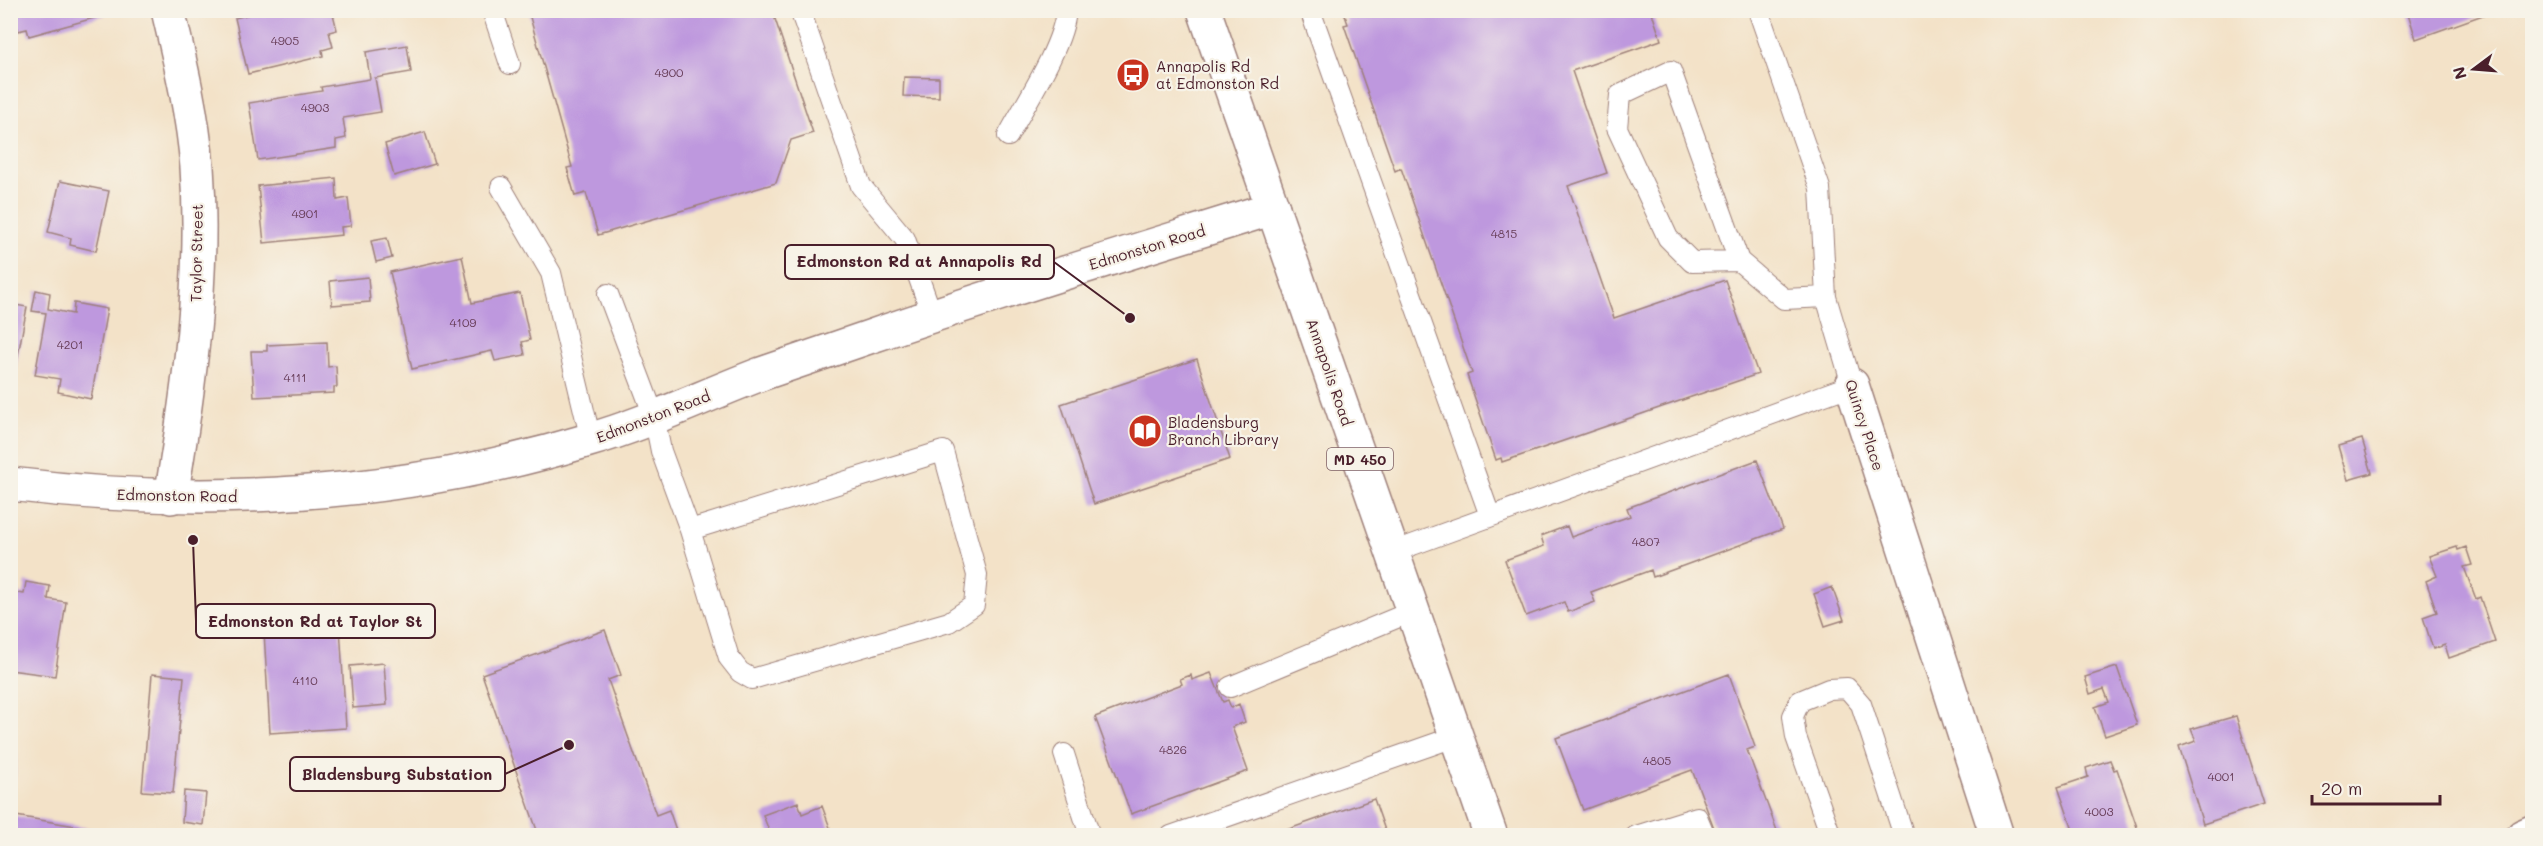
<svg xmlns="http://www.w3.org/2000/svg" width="2543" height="846" viewBox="0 0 2543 846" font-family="Mali,sans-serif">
<rect width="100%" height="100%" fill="#f7f3e8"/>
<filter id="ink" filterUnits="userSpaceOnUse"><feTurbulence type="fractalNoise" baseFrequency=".0167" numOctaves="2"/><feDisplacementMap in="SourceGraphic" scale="12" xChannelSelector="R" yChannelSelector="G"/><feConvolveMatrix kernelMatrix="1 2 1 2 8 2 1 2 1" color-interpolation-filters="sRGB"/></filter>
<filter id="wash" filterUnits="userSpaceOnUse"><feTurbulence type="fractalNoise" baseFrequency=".008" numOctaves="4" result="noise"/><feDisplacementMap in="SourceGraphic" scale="24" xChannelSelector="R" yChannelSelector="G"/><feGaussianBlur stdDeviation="1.35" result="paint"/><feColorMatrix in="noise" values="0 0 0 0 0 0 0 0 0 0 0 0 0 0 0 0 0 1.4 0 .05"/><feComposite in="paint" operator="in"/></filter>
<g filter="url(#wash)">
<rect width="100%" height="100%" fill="#f3e2c8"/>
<g id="blocks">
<path fill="#be98de" d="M 23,10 L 104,10 L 105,15 L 29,36 L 27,29 L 18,31 L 13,13 Z
M 266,10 L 332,10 L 337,30 L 329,32 L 333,47 L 322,50 L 323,56 L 248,74 L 235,18 Z
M 528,10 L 772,10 L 813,133 L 791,140 L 776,183 L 598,235 L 586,193 L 575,196 L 567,168 L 572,167 Z
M 1343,10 L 1651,10 L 1661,40 L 1572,71 L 1607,173 L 1568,186 L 1614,318 L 1725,280 L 1758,374 L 1502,462 L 1501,458 L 1496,460 L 1467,375 L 1472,373 L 1401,168 L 1395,171 L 1344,25 L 1348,24 Z
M 2407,10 L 2494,10 L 2494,11 L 2416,39 Z
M 407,45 L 411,72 L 375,78 L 381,112 L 343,118 L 346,138 L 336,140 L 336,148 L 258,160 L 249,103 L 322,91 L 321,87 L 370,79 L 366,52 Z
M 904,77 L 939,78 L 939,97 L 903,96 Z
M 425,132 L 435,164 L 394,176 L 385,144 Z
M 336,178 L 337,200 L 348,198 L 351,226 L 341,227 L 342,235 L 264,243 L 258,186 Z
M 60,181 L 109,191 L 96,251 L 70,245 L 71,238 L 48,232 Z
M 387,238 L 392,258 L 376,262 L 371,241 Z
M 462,256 L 472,303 L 520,293 L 530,340 L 522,342 L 525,355 L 495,361 L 492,351 L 412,369 L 390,272 Z
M 368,277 L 370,302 L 332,305 L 330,281 Z
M 36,290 L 50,293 L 48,309 L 73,314 L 74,303 L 107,309 L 91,399 L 58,392 L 60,379 L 35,375 L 46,313 L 32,311 Z
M 10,304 L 27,307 L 12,387 L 10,387 Z
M 327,342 L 328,367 L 336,366 L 337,387 L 334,387 L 334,393 L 254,397 L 251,351 L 267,351 L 267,345 Z
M 1197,359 L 1230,459 L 1094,504 L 1061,404 Z
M 2362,439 L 2372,473 L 2348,480 L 2338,446 Z
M 1757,460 L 1783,529 L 1653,577 L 1651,570 L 1591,592 L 1595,602 L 1568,612 L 1564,602 L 1526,616 L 1505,560 L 1544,546 L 1541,536 L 1567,526 L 1571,537 L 1630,516 L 1627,508 Z
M 2457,547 L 2458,550 L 2466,547 L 2472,565 L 2464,567 L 2476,599 L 2480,597 L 2495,642 L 2449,658 L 2445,645 L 2433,649 L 2423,617 L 2437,612 L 2426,581 L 2437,576 L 2429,556 Z
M 26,582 L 50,586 L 48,599 L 66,602 L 55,676 L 10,670 L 10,592 L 24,594 Z
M 1832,587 L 1844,620 L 1825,626 L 1814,594 Z
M 318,612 L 319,627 L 340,626 L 346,728 L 270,733 L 264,632 L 267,632 L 265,615 Z
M 605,630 L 621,675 L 608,680 L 656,815 L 669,810 L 678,836 L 539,836 L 482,674 Z
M 384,663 L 387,705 L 353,708 L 350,666 Z
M 2117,667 L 2137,725 L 2105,736 L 2095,707 L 2109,702 L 2104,689 L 2090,694 L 2085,677 Z
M 1211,673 L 1223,702 L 1228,700 L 1231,708 L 1239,704 L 1245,722 L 1232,727 L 1248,771 L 1131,814 L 1095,717 L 1182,684 L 1180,679 L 1191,675 L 1192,680 Z
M 152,674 L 184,677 L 173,793 L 142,791 Z
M 1729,674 L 1755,747 L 1747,750 L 1779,836 L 1717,836 L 1692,770 L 1583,810 L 1556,738 Z
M 2236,716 L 2264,804 L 2203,824 L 2179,747 L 2196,741 L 2191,729 Z
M 10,752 L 17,753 L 15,777 L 10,777 Z
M 2110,760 L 2114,770 L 2117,769 L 2140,836 L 2075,836 L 2058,787 L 2088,777 L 2086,768 Z
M 184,791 L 206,793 L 203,825 L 182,822 Z
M 1374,799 L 1387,836 L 1272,836 L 1272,835 Z
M 798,802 L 802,814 L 822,806 L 833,836 L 771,836 L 763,815 Z
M 10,815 L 123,834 L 123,836 L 10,836 Z"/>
</g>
</g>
<g filter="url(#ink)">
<use href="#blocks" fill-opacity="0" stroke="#9e807a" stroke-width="1.5"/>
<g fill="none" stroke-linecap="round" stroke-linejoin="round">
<defs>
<path id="lane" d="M 492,10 L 510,64
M 800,10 L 861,186 L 905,239 L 932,315
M 1310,10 L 1490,516
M 1008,136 C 1025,104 1064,45 1066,10
M 501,187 L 551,273 L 591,440
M 1739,261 L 1692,262 L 1668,238 L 1617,128 L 1620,95 L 1671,71 L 1739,261 L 1784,299 L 1826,297
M 608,294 L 654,416 L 661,451 L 690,530 L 729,658 L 740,672 L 752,679 L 949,622 L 974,605 L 977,575 L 943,451 L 690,530
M 1393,552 L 1852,385 L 1826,297 L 1820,188 L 1758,10
M 1230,687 L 1413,611
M 1064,754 L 1090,836
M 1171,836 L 1457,736
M 1636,836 L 1697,817 L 1705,836
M 1831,836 L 1796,737 L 1793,716 L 1800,701 L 1829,689 L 1847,688 L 1861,704 L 1904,836"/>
<path id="street" d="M 168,10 C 180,61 193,115 197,167 C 205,277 189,389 171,497
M 1852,385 L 1997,836"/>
<path id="secondary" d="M 10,484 C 204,508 402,497 589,440 C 648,423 703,396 761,374 C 798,361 835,349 872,336 C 1005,290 1139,250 1273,208"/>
<path id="primary" d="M 1204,10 L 1491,836
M 2523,836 L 2532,832"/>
</defs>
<use href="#lane" stroke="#9e807a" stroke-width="22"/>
<use href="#street" stroke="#9e807a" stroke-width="36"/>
<use href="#secondary" stroke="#9e807a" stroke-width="36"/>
<use href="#primary" stroke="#9e807a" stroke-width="36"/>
<use href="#lane" stroke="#fff" stroke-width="20"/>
<use href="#street" stroke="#fff" stroke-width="33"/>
<use href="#secondary" stroke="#fff" stroke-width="33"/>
<use href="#primary" stroke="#fff" stroke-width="33"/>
</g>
</g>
<defs>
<symbol id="bus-disc" viewBox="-11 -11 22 22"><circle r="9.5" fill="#c8321e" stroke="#f7f3e8"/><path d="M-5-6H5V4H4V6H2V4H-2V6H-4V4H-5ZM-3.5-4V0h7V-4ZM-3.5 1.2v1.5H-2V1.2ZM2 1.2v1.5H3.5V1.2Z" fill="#fff"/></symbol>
<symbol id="library-disc" viewBox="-11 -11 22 22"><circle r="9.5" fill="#c8321e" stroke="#f7f3e8"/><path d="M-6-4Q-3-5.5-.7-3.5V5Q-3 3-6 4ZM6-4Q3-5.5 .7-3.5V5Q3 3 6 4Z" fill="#fff"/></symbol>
</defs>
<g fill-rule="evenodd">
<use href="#bus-disc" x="1114" y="56" width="38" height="38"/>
<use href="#library-disc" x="1126" y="412" width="38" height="38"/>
</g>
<g text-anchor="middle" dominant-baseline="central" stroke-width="4.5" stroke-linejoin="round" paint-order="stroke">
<g font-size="12" fill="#673d58">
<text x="285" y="40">4905</text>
<text x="669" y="72">4900</text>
<text x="315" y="107">4903</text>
<text x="305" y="213">4901</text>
<text x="1504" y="233">4815</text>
<text x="463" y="322">4109</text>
<text x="70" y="344">4201</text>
<text x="295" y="377">4111</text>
<text x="1646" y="541">4807</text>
<text x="305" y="680">4110</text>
<text x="1173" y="749">4826</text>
<text x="1657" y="760">4805</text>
<text x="2221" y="776">4001</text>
<text x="2099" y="811">4003</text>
</g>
<rect fill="#f7f3e8" stroke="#7e5f64" stroke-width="1.5" x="1327" y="448" width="66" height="22" rx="4.5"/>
<g font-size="14" font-weight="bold" fill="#4a1f2b">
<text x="1360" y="459">MD 450</text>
</g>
<g font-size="15" fill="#4a1f2b" stroke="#f7f3e8" text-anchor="start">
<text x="1156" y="66">Annapolis Rd<tspan x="1156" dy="17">at Edmonston Rd</tspan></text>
<text x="1168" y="422">Bladensburg<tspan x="1168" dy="17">Branch Library</tspan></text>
</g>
<g font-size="15" fill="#4a1f2b" stroke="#f7f3e8">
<text transform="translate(1147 247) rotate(-17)">Edmonston Road</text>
<text transform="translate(196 253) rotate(-89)">Taylor Street</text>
<text transform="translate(1330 372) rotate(71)">Annapolis Road</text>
<text transform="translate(653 416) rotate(-21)">Edmonston Road</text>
<text transform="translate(1865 425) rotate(72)">Quincy Place</text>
<text transform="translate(177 495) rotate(1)">Edmonston Road</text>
</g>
</g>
<path fill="none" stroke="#4a1f2b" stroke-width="2" d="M1130 318L1054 262M193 540L196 621M569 745L505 774"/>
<g fill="#4a1f2b" stroke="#f7f3e8" stroke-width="2">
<circle cx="1130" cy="318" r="6"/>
<circle cx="193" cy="540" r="6"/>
<circle cx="569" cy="745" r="6"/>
</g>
<g fill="#f7f3e8" stroke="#4a1f2b" stroke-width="2">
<rect x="785" y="245" width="269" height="34" rx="6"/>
<rect x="196" y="604" width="239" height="34" rx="6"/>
<rect x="290" y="757" width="215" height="34" rx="6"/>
</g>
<g font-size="16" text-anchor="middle" font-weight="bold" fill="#4a1f2b">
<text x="919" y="267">Edmonston Rd at Annapolis Rd</text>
<text x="315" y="627">Edmonston Rd at Taylor St</text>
<text x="397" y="780">Bladensburg Substation</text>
</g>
<rect width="2543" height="846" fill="none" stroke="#f7f3e8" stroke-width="36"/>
<g transform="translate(2474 69) rotate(254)" stroke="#f7f3e8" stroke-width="4.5" paint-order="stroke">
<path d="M0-4.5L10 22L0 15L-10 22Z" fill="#4a1f2b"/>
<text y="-9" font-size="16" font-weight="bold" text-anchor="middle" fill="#4a1f2b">N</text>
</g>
<path d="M2312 795v9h128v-9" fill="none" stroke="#4a1f2b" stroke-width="3"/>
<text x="2321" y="795" font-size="18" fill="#4a1f2b" stroke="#f7f3e8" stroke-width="4.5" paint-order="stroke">20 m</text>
</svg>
